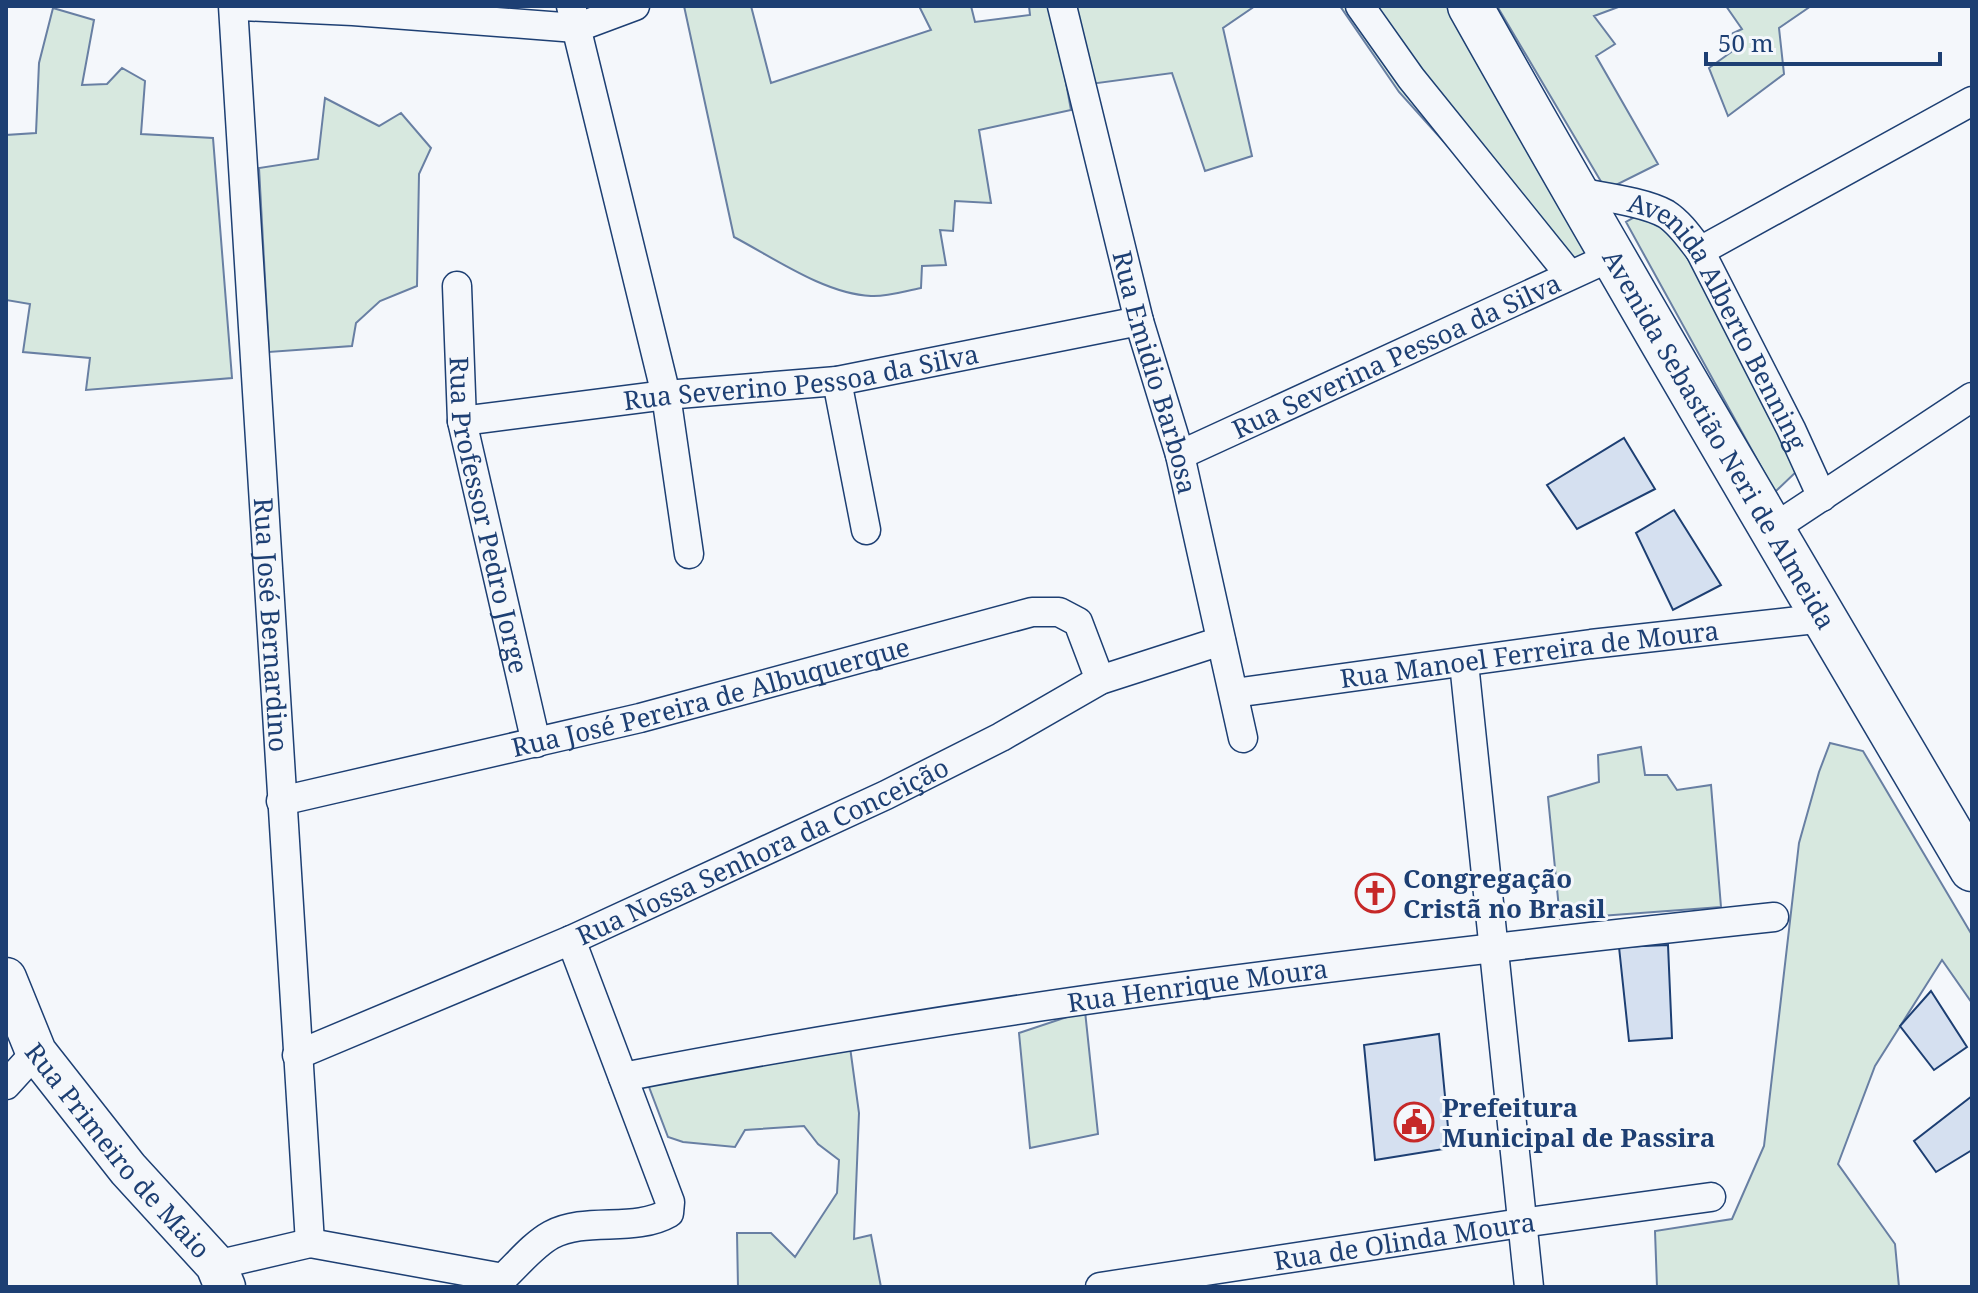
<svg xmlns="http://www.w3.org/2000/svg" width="1978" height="1293" viewBox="0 0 1978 1293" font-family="'Noto Serif',serif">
<rect width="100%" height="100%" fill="#f4f7fb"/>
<path fill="#d7e8df" stroke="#687fa3" stroke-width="2" d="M 684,6 L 751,6 L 771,83 L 931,30 L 919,6 L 971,6 L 975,22 L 1030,15 L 1029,6 L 1052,6 L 1071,110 L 979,130 L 991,203 L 955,201 L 953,231 L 940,230 L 946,265 L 922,266 L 921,288 C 905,291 887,297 871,296 C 825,294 774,258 734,237 Z
M 1064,6 L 1255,6 L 1223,28 L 1252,156 L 1205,171 L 1172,73 L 1083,85 Z
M 1340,6 L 1464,6 L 1603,252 L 1559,270 L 1399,92 Z
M 1497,6 L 1621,6 L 1594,16 L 1615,44 L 1596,56 L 1658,164 L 1606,190 Z
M 1726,6 L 1811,6 L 1779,28 L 1784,74 L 1728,116 L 1709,68 L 1734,50 L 1727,36 L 1742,29 Z
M 53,8 L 94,20 L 82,85 L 107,84 L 122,68 L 145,81 L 141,134 L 213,138 L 232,378 L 86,390 L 90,358 L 23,352 L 30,304 L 6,300 L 6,135 L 36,133 L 39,63 Z
M 325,98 L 379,126 L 401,113 L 431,148 L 419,174 L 417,286 L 380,301 L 356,323 L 352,346 L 269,352 L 259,168 L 318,159 Z
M 1647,210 L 1700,255 L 1798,470 L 1775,492 L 1626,222 Z
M 1830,743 L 1863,751 L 1972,935 L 1972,1003 L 1942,960 L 1875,1066 L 1838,1164 L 1895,1244 L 1899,1287 L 1657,1287 L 1655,1231 L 1732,1219 L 1764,1146 L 1799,843 L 1819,772 Z
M 1641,747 L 1645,775 L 1667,775 L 1677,790 L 1711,785 L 1721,907 L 1560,919 L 1548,797 L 1599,782 L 1598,755 Z
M 1085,1011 L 1098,1134 L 1030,1148 L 1019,1033 Z
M 850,1047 L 859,1113 L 854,1239 L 871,1235 L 881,1287 L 738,1287 L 737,1233 L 771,1233 L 795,1257 L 837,1193 L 839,1160 L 818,1144 L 804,1126 L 745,1130 L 735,1147 L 683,1142 L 668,1137 L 646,1079 Z"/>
<path fill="#d5e0f0" stroke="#1d3f73" stroke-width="2" d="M 1624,438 L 1655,489 L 1577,529 L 1547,485 Z
M 1674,510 L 1721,585 L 1673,610 L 1636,533 Z
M 1668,945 L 1672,1038 L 1629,1041 L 1619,947 Z
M 1931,991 L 1967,1047 L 1934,1070 L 1900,1026 Z
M 1439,1034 L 1450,1148 L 1375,1160 L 1364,1045 Z
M 1972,1096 L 1972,1150 L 1936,1172 L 1914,1141 Z"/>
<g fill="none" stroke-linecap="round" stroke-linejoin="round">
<defs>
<g id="street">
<path id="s1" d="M 233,6 L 310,1243"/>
<path d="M 241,6 L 353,11 L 576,28 L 635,6"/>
<path d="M 571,6 L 666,395 L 689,554"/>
<path id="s2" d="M 1062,6 L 1139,321 L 1180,455 L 1243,738"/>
<path d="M 1360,6 L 1411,78 L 1569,274"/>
<path id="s3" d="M 1573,191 C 1600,197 1642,201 1666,214 C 1680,223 1690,238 1700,251 L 1791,429 L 1822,497"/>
<path d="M 1700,251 L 1972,101"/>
<path id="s4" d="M 457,286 L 462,421 L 536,743"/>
<path d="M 837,381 L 866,530"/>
<path id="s5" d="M 462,421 L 666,395 L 837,381 L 1139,321"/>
<path id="s6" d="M 1180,455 L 1613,256"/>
<path d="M 1771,530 L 1972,397"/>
<path d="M 1464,663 L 1529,1287"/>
<path id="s7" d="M 1234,693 L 1591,644 L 1825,618"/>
<path id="s8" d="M 281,801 L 640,718 L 1032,612 L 1059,612 L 1078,622 L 1100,680"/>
<path id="s9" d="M 297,1055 L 571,940 L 886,795 L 1001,737 L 1100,680 L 1221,641"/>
<path id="s10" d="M 623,1077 C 1003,1003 1389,958 1774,917"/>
<path d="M 6,1085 L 36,1052"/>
<path d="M 216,1265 L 310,1243 L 503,1278 C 518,1264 533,1245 551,1235 C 586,1216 634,1233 669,1213 L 670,1202 L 571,940"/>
<path id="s11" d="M 1100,1287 L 1521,1223 L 1711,1197"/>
</g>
<g id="secondary">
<path id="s12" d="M 6,978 L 36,1052 L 128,1169 L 216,1265 L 225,1287"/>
</g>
<g id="primary">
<path id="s13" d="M 1470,6 C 1633,296 1803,582 1972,869"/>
</g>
</defs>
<use href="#street" stroke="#1d3f73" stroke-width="31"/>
<use href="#secondary" stroke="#1d3f73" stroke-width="43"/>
<use href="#primary" stroke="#1d3f73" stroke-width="47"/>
<use href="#street" stroke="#f4f7fb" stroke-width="28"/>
<use href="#secondary" stroke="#f4f7fb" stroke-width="40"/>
<use href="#primary" stroke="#f4f7fb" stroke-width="44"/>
</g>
<defs>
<symbol id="church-ring" viewBox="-11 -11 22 22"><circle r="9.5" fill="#f4f7fb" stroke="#c62828" stroke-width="1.5"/><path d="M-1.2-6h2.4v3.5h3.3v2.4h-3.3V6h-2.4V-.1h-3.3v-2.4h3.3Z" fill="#c62828"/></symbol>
<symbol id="civic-ring" viewBox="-11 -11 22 22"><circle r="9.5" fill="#f4f7fb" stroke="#c62828" stroke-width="1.5"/><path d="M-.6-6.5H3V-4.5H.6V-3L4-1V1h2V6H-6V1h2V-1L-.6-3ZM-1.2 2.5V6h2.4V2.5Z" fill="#c62828"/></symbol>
</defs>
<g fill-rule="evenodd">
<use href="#church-ring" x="1353" y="871" width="44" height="44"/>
<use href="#civic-ring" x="1392" y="1100" width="44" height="44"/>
</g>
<g text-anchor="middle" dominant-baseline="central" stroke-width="6" stroke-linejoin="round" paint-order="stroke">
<g font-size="26" fill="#1d3f73" stroke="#f4f7fb">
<text stroke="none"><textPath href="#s3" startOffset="212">Avenida Alberto Benning</textPath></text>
<text stroke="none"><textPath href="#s6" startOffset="238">Rua Severina Pessoa da Silva</textPath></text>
<text stroke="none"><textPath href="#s2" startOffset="378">Rua Emidio Barbosa</textPath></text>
<text stroke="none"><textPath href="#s5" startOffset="342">Rua Severino Pessoa da Silva</textPath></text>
<text stroke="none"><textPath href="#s13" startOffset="500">Avenida Sebastião Neri de Almeida</textPath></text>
<text stroke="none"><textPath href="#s4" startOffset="232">Rua Professor Pedro Jorge</textPath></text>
<text stroke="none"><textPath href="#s1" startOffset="620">Rua José Bernardino</textPath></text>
<text stroke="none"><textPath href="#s7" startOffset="298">Rua Manoel Ferreira de Moura</textPath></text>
<text stroke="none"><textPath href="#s8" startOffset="442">Rua José Pereira de Albuquerque</textPath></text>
<text stroke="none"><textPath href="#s9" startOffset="508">Rua Nossa Senhora da Conceição</textPath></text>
<text stroke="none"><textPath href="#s10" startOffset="582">Rua Henrique Moura</textPath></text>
<text stroke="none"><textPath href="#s12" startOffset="208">Rua Primeiro de Maio</textPath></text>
<text stroke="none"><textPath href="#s11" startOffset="308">Rua de Olinda Moura</textPath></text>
</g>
<g font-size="26" font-weight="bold" fill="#1d3f73" stroke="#f4f7fb" text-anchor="start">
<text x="1403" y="878">Congregação<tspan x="1403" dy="30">Cristã no Brasil</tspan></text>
<text x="1442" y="1107">Prefeitura<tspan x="1442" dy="30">Municipal de Passira</tspan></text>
</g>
</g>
<rect width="1978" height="1293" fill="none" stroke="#1d3f73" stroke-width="16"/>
<path d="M1706 52v12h234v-12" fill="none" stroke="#1d3f73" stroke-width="4"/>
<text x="1718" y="52" font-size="24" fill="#1d3f73" stroke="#f4f7fb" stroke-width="6" paint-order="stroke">50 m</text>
</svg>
